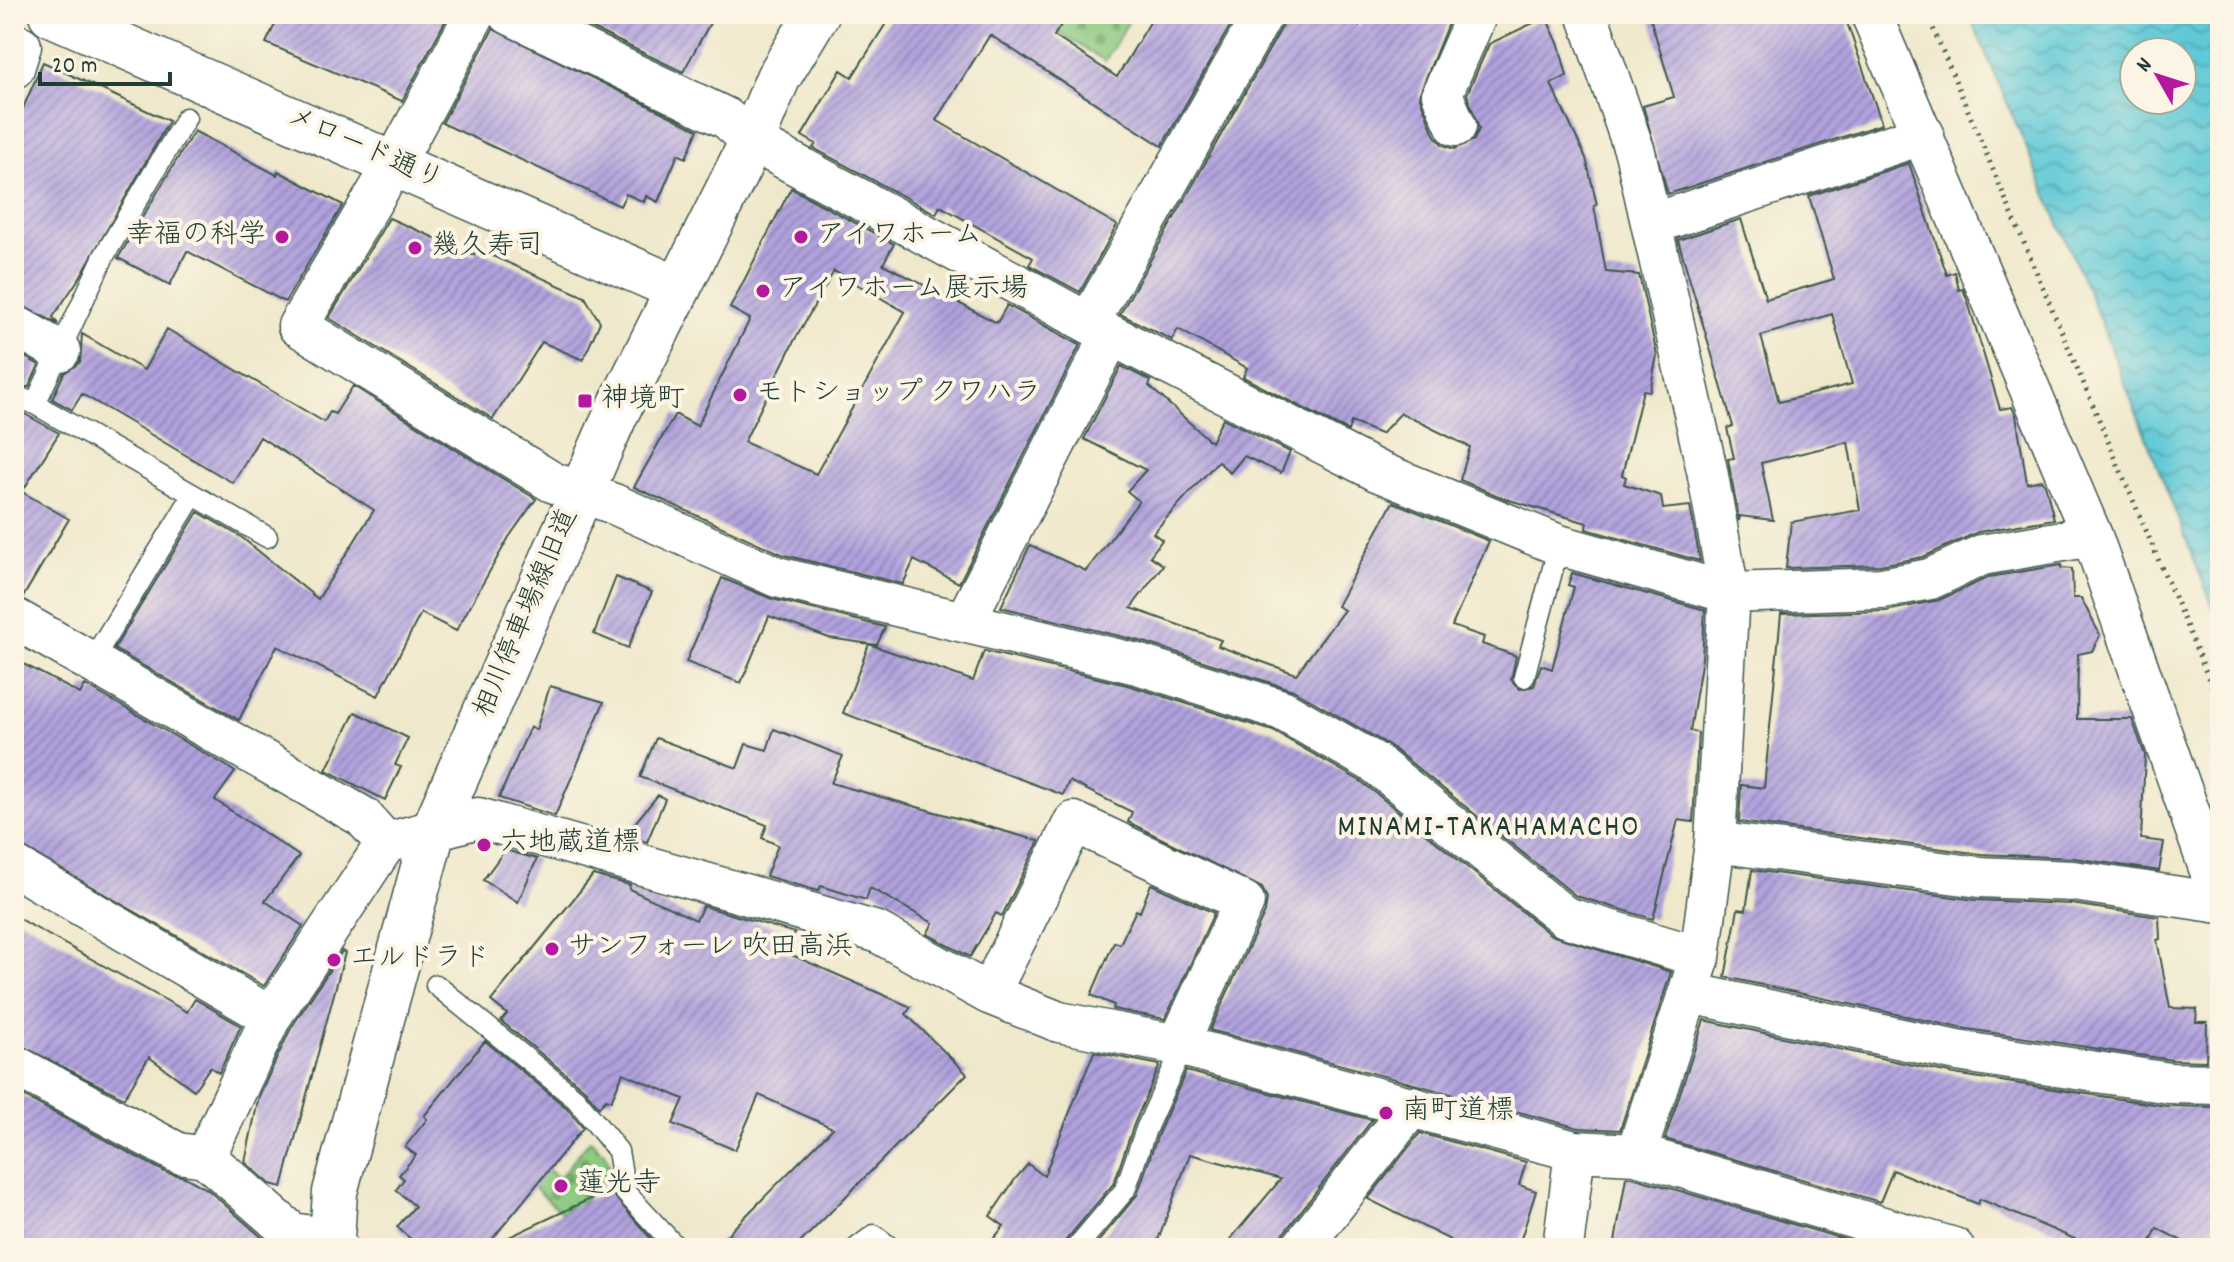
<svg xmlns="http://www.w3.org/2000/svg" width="2234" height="1262" viewBox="0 0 2234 1262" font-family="Dekko,'Klee One',sans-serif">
<defs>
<pattern id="cemetery-stones" width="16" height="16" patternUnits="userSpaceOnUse" patternTransform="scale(2)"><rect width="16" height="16" fill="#8cca81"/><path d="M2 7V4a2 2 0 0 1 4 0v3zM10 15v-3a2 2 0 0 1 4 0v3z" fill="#72a56a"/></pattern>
<pattern id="water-waves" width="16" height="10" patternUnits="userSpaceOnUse" patternTransform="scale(2)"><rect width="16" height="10" fill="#5ec9d7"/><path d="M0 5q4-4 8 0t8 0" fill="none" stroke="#4da4af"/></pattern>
<pattern id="building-hatch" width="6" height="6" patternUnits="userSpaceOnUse" patternTransform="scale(2)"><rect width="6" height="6" fill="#b0a1dd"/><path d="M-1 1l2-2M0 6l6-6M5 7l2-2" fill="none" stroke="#8f84b4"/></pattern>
</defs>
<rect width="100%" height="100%" fill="#fcf5e5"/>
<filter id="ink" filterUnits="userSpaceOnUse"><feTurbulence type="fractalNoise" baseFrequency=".0125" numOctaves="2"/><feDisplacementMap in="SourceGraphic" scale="16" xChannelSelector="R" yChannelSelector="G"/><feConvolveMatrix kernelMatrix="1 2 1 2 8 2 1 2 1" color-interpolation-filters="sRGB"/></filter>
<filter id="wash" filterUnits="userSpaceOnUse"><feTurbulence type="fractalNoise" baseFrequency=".006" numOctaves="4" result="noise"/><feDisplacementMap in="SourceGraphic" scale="32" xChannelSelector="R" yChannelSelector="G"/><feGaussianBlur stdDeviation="1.8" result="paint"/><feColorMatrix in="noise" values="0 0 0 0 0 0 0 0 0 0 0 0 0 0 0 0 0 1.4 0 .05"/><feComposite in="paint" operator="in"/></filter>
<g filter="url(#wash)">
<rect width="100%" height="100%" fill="#efe8cb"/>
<path fill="url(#cemetery-stones)" stroke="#56845a" stroke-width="2" d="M 1030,14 L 1133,14 L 1105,61 Z
M 590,1140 L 605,1153 L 612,1174 L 566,1217 L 522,1176 L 537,1161 L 559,1178 Z"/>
<path fill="url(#water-waves)" stroke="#3e8386" stroke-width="2" fill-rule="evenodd" d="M 1969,14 L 2220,14 L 2220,625 L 2093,303 ZM 2134,52 L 2182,52 L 2182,100 L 2134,100 Z"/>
<g id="blocks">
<path fill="url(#building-hatch)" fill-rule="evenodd" d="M 280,14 L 449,14 L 402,101 L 266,43 Z
M 562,14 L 715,14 L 683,72 Z
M 892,14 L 1068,14 L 1054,36 L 1117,77 L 1155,14 L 1210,14 L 1230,26 L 1162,146 L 990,35 L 936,120 L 1117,225 L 1080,292 L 1029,265 L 1033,258 L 940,206 L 936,214 L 813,148 L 816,144 L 802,136 L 841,70 L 852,77 Z
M 1286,14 L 1341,14 L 1359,26 L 1368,14 L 1451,16 L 1419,95 L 1435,136 L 1443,145 L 1454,149 L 1474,140 L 1479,129 L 1467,94 L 1489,44 L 1546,17 L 1559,45 L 1567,76 L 1551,84 L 1586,158 L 1597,205 L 1594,206 L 1606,272 L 1639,275 L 1657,355 L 1650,391 L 1643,390 L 1622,475 L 1626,477 L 1624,484 L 1661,496 L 1663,509 L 1690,506 L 1700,561 L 1586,529 L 1587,523 L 1506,499 L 1460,480 L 1470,447 L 1401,413 L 1381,434 L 1351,422 L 1348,431 L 1243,377 L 1247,368 L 1178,329 L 1172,340 L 1120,314 L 1283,25 Z
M 1649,14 L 1844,14 L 1882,124 L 1668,194 L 1643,106 L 1674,97 Z
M 493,29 L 698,130 L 686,158 L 678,154 L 658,202 L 646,196 L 644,202 L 626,194 L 620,206 L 442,123 Z
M 43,62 L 169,121 L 80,277 L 53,317 L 58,324 L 14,302 L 14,129 Z
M 194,131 L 277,175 L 278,171 L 343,205 L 285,302 L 187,251 L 170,285 L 118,258 Z
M 1909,163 L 1947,275 L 1955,272 L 1959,290 L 1963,289 L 1968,302 L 2000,409 L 2012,407 L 2016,415 L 2027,483 L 2041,480 L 2045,484 L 2054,519 L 1978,532 L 1923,557 L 1880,565 L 1786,568 L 1791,522 L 1860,510 L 1848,442 L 1761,463 L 1773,520 L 1740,516 L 1739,521 L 1728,459 L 1734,458 L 1727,428 L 1733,426 L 1678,240 L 1741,219 L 1766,299 L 1834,279 L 1809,196 ZM 1832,314 L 1852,384 L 1779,402 L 1761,336 Z
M 791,188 L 894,244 L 883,264 L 997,323 L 1007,305 L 1080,345 L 959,583 L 914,560 L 903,584 L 784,555 L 634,487 L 675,414 L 697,426 L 750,319 L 730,308 ZM 834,271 L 905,312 L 816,474 L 744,442 L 793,343 Z
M 389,218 L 474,255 L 477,249 L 585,297 L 600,322 L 583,360 L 542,342 L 493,419 L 329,318 Z
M 167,329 L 324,422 L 330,412 L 335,414 L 353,386 L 536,499 L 509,537 L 456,631 L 421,613 L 378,696 L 277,646 L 239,720 L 114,649 L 198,512 L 241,537 L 318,599 L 374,510 L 260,437 L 233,483 L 82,394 L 72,410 L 52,399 L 64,373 L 80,362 L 82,334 L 144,370 Z
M 14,351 L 39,365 L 29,387 L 14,387 Z
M 1121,366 L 1151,381 L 1149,386 L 1211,442 L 1223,418 L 1290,452 L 1281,473 L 1244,456 L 1230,473 L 1218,461 L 1153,533 L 1162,540 L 1150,556 L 1163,565 L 1131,608 L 1221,640 L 1218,646 L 1296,674 L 1344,610 L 1337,606 L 1393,502 L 1489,541 L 1452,626 L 1484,637 L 1482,644 L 1516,656 L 1511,680 L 1520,689 L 1534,686 L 1541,665 L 1552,669 L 1574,587 L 1568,585 L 1572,573 L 1705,610 L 1702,658 L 1690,731 L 1698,733 L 1693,822 L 1678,820 L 1653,919 L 1576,896 L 1389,745 L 1293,690 L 1144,642 L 1001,607 L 1030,545 L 1086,571 L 1139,501 L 1127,491 L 1146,470 L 1084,439 Z
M 23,413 L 59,433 L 22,492 L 69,519 L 23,597 L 14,595 L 14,416 Z
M 2061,565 L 2061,568 L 2072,569 L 2073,598 L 2081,598 L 2100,635 L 2092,651 L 2078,654 L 2077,719 L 2132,719 L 2145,755 L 2141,839 L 2164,842 L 2159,871 L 2074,858 L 1981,854 L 1739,822 L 1741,785 L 1764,788 L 1781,614 L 1886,611 L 1939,600 L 1989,577 Z
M 616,577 L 652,592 L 628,648 L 594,634 Z
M 722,578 L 772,599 L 885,627 L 877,645 L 829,638 L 769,616 L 741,683 L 686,662 Z
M 869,644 L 973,681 L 984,651 L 1131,686 L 1273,731 L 1362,782 L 1551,935 L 1671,972 L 1620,1130 L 1579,1128 L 1210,1030 L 1265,912 L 1267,899 L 1262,888 L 1128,822 L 1132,812 L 1069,781 L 1063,795 L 843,713 Z
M 14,659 L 80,694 L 85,685 L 225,765 L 235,772 L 215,800 L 299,856 L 265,901 L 303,926 L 264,986 L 14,842 Z
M 550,686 L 604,702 L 555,816 L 499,798 L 530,727 L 536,730 Z
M 355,712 L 408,738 L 395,765 L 401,767 L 385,800 L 326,770 Z
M 774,729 L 843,756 L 831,783 L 1039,841 L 1002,916 L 996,913 L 970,957 L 927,934 L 933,923 L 870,888 L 866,900 L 821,886 L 818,891 L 766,876 L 778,845 L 762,838 L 767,825 L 640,777 L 656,738 L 737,768 L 746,744 L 767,750 Z
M 658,795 L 665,799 L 647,842 L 624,836 Z
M 505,850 L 537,859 L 518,902 L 483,880 Z
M 1752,870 L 1976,900 L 2071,904 L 2159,917 L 2160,939 L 2157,940 L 2170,1008 L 2197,1009 L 2196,1022 L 2207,1022 L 2206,1061 L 2172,1060 L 1961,1028 L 1725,977 L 1738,909 L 1746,910 Z
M 593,875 L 630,885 L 629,889 L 696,920 L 703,906 L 795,933 L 785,952 L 911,1007 L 906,1014 L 967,1074 L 795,1248 L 714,1248 L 833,1128 L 759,1095 L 735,1150 L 673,1124 L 684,1099 L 623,1073 L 611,1101 L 606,1099 L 599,1107 L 584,1089 L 501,1021 L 507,1014 L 491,1001 Z
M 1151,884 L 1214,913 L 1165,1019 L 1113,1009 L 1114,1005 L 1091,995 L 1114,942 L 1120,944 L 1136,910 L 1140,912 Z
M 14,916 L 187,1012 L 195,999 L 241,1026 L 219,1073 L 210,1067 L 194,1090 L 149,1057 L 124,1098 L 14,1042 Z
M 342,951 L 345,953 L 282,1187 L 270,1184 L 245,1162 L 259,1096 L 291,1028 Z
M 1704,1020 L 1954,1074 L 2167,1106 L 2220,1107 L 2220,1248 L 2195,1248 L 2157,1228 L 2148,1248 L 2096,1248 L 1980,1199 L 1978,1204 L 1893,1170 L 1880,1202 L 1665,1139 Z
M 485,1041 L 567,1108 L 583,1128 L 485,1248 L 421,1248 L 397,1227 L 415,1206 L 396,1190 L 404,1179 L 399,1175 L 416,1155 L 405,1147 L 427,1119 L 424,1116 Z
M 1094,1052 L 1160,1065 L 1134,1124 L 1114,1183 L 1066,1240 L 1063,1248 L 986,1248 L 1004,1226 L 990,1216 L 1016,1178 L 1028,1164 L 1044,1176 Z
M 1186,1071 L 1372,1120 L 1283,1234 L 1277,1248 L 1223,1248 L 1281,1179 L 1190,1154 L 1155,1248 L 1093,1248 L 1137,1195 L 1158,1134 Z
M 14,1091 L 167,1173 L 185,1177 L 207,1189 L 274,1248 L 14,1248 Z
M 1420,1133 L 1526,1162 L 1519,1185 L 1536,1191 L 1518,1248 L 1466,1248 L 1368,1199 Z
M 1626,1177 L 1632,1177 L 1864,1245 L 1614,1248 Z
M 609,1190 L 659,1248 L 486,1248 Z"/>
</g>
</g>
<g filter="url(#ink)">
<use href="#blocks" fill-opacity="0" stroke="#3e574b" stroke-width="2"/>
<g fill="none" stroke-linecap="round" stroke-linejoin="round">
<defs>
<path id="lane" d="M 14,403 L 21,398 L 35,404 L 104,256 L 186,118
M 35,404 L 267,537
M 90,664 L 193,495
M 1524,677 L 1559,545
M 436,985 L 576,1099 L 618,1151 L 625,1192 L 677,1248
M 857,1248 L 874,1235 L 891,1248
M 1076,1248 L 1125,1190 L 1146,1129 L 1177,1060 L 1178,1045"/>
<path id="street" d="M 475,14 L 394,164 L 298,326 L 552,482 L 614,504 L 777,577 L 1137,664 L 1282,710 L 1375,763 L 1565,917 L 1700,957
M 509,14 L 726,118 L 752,141 L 1111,335 L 1377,471 L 1559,545 L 1729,593 L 1882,588 L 1930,579 L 1982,555 L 2092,536
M 1587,14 L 1635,152 L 1707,470 L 1729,593 L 1715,842 L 1700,957 L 1636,1154
M 1871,14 L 2092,536 L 2220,899
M 14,68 L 21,46
M 1456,126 L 1442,94 L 1477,14
M 1652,224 L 1924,134
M 1089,322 L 1263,14
M 14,325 L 60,351
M 14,618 L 363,817 L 386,843
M 965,621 L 1111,335
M 1715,842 L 1979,877 L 2073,881 L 2220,903
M 14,866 L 271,1017
M 1690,993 L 1957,1051 L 2170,1083 L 2220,1084
M 989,994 L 1074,822 L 1244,902 L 1178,1045
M 14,1065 L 178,1153 L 205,1157 L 292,1233 L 332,1239
M 205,1157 L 271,1017 L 386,843 L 478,818 L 877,932 L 989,994 L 1059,1022 L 1178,1045 L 1575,1151 L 1636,1154 L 1954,1248
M 1301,1248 L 1412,1106
M 1563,1248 L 1575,1151"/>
<path id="secondary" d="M 51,14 L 676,288
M 335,1248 L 332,1239 L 335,1192 L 433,831 L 615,416 L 752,141 L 778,78 L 817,14"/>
</defs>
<use href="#lane" stroke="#3e574b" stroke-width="23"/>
<use href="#street" stroke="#3e574b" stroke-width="43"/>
<use href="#secondary" stroke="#3e574b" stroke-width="47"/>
<path stroke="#3e574b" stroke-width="5" stroke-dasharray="2 6" stroke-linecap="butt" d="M 1927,14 L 2220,705"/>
<use href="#lane" stroke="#fff" stroke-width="20"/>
<use href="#street" stroke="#fff" stroke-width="40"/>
<use href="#secondary" stroke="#fff" stroke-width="44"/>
</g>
</g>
<g fill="#b5179e" stroke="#fcf5e5" stroke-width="3">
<circle cx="282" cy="237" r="8"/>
<circle cx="801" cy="237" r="8"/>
<circle cx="415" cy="248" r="8"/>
<circle cx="763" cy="291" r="8"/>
<circle cx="740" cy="395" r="8"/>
<rect x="577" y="393" width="16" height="16" rx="4"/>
<circle cx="484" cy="845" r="8"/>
<circle cx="552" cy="949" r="8"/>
<circle cx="334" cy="960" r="8"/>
<circle cx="1386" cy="1113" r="8"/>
<circle cx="561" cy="1186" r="8"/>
</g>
<g text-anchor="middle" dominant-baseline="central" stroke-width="8" stroke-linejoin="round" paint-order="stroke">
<g font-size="28" fill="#1f3d34" stroke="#fcf5e5">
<text transform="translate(364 150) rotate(24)">メロード通り</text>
<text transform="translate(528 614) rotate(-67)">相川停車場線旧道</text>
</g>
<g font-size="28" fill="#1f3d34" stroke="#fcf5e5" text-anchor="start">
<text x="266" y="237" text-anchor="end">幸福の科学</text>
<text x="817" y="237">アイワホーム</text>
<text x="431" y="248">幾久寿司</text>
<text x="779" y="291">アイワホーム展示場</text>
<text x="756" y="395">モトショップ クワハラ</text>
<text x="601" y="401">神境町</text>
<text x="500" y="845">六地蔵道標</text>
<text x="568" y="949">サンフォーレ 吹田高浜</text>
<text x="350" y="960">エルドラド</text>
<text x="1402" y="1113">南町道標</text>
<text x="577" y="1186">蓮光寺</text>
</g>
<g font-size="30" letter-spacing="2" fill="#1f3d34" stroke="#fcf5e5">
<text x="1489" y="829">MINAMI-TAKAHAMACHO</text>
</g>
</g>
<rect width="2234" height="1262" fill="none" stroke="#fcf5e5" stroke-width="48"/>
<g transform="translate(2158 76) rotate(309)"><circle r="38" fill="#fcf5e5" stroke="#a4ab9e" stroke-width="2"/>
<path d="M0-6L14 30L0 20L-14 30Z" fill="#b5179e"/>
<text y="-12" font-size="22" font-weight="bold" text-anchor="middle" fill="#1f3d34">N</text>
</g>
<path d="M40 72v12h130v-12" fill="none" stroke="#1f3d34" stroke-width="4"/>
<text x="52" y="72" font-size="24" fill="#1f3d34" stroke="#fcf5e5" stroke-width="6" paint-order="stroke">20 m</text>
</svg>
